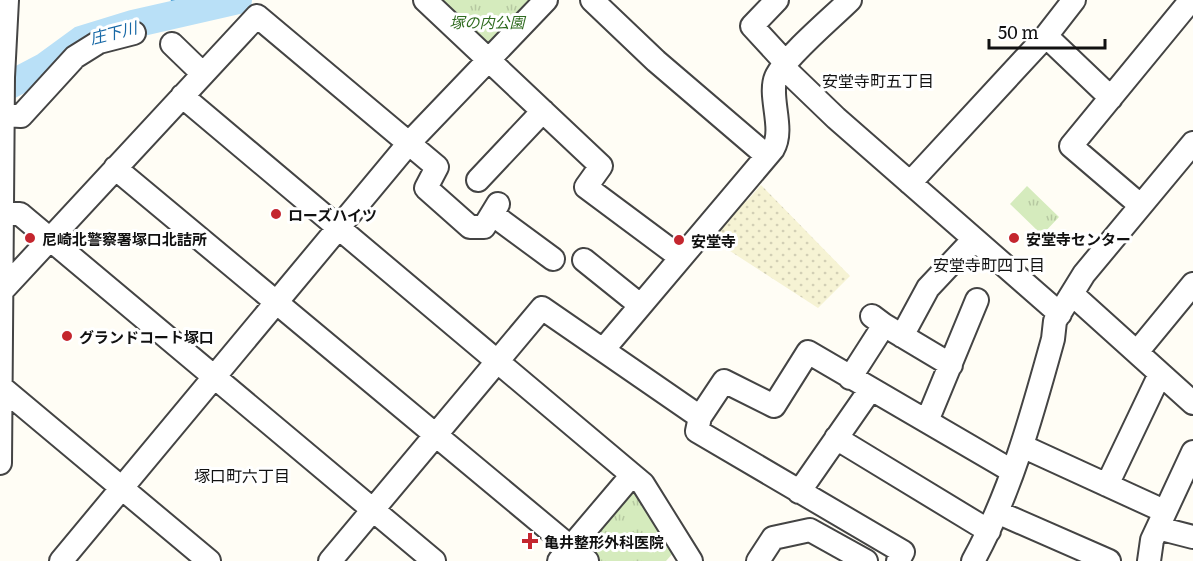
<svg xmlns="http://www.w3.org/2000/svg" width="1193" height="561" viewBox="0 0 1193 561" font-family="Literata,'Noto Sans JP',serif">
<defs>
<pattern id="farmland-dots" width="8" height="8" patternUnits="userSpaceOnUse" patternTransform="scale(1.5)"><rect width="8" height="8" fill="#f6f3d4"/><path d="M2 2h.1M6 6h.1" fill="none" stroke="#d2cfb5" stroke-width="1.8" stroke-linecap="round"/></pattern>
<pattern id="park-tufts" width="24" height="20" patternUnits="userSpaceOnUse" patternTransform="scale(1.5)"><rect width="24" height="20" fill="#d5ebbd"/><path d="M3 7l-1-3M5 7V3M7 7l1-3M15 17l-1-3M17 17v-4M19 17l1-3" fill="none" stroke="#b6c8a1"/></pattern>
</defs>
<rect width="100%" height="100%" fill="#fffdf5"/>
<path fill="url(#farmland-dots)" d="M 761,185 L 850,276 L 818,308 L 730,251 L 729,239 L 714,229 L 741,198 L 747,201 Z"/>
<path fill="url(#park-tufts)" d="M 434,0 L 535,0 L 491,46 L 482,46 Z
M 1027,186 L 1059,217 L 1042,235 L 1010,204 Z
M 637,490 L 674,552 L 666,561 L 596,561 L 586,550 L 586,541 L 629,491 Z"/>
<g fill="none" stroke-linecap="round" stroke-linejoin="round">
<path stroke="#3f96cf" stroke-width="4.5" d="M 173,0 L 180,13"/>
<path stroke="#b9e0f7" stroke-width="28" d="M 0,90 L 44,67 L 81,40 L 133,24 L 238,0"/>
<defs>
<path id="minor" d="M 425,0 L 601,166 L 586,187 L 680,257
M 592,0 L 656,61 L 767,156
M 777,0 L 752,26 L 786,63
M 1046,36 L 1111,98
M 172,44 L 203,74
M 783,67 L 836,118 L 1060,314
M 182,96 L 643,484 L 691,561
M 3,115 L 21,116 L 75,57 L 99,42 L 134,33
M 115,168 L 587,561
M 478,180 L 543,111
M 910,183 L 1046,36 L 1074,0
M 1140,205 L 1071,146 L 1191,0
M 2,214 L 20,214 L 434,561
M 492,214 L 553,259
M 584,260 L 640,305
M 0,293 L 257,16 L 437,167 L 426,188 L 470,227 L 484,227 L 498,204
M 1072,294 L 1193,403
M 872,316 L 884,325 L 951,365
M 902,336 L 928,288 L 974,239
M 603,350 L 773,149 C 785,129 768,96 776,77 C 785,57 833,17 850,0
M 1137,352 L 1193,284
M 850,378 L 884,325
M 1,387 L 209,561
M 927,421 L 977,300
M 836,438 L 989,531
M 1022,446 L 1164,511
M 0,463 L 3,77 L 7,0
M 1107,485 L 1160,374
M 799,492 L 870,390
M 997,512 L 1109,561
M 1158,528 L 1193,537
M 61,561 L 409,143 L 546,0
M 330,561 L 542,308 L 700,417
M 559,561 L 632,475
M 758,561 L 773,538 L 810,530 L 866,561
M 898,561 L 903,552 L 697,431 L 700,417 L 724,381 L 774,406 L 808,352 L 1012,471
M 973,561 C 1011,492 1032,415 1053,339 L 1055,321 L 1084,274 L 1193,143
M 1149,561 L 1152,540 L 1193,452"/>
</defs>
<use href="#minor" stroke="#444" stroke-width="26"/>
<use href="#minor" stroke="#fff" stroke-width="22"/>
</g>
<g fill="#c4262e" stroke="#fff" stroke-width="2">
<circle cx="276" cy="214" r="6"/>
<circle cx="30" cy="238" r="6"/>
<circle cx="1014" cy="238" r="6"/>
<circle cx="679" cy="240" r="6"/>
<circle cx="67" cy="336" r="6"/>
<path d="M527 532h6v6h6v6h-6v6h-6v-6h-6v-6h6z"/>
</g>
<g text-anchor="middle" dominant-baseline="central" stroke-width="6" stroke-linejoin="round" paint-order="stroke">
<g font-size="15" font-style="italic" fill="#2f6b1f" stroke="#fff">
<text x="487" y="21">塚の内公園</text>
</g>
<g font-size="15" font-weight="bold" fill="#111" stroke="#fff" text-anchor="start">
<text x="288" y="214">ローズハイツ</text>
<text x="42" y="238">尼崎北警察署塚口北詰所</text>
<text x="1026" y="238">安堂寺センター</text>
<text x="691" y="240">安堂寺</text>
<text x="79" y="336">グランドコート塚口</text>
<text x="544" y="541">亀井整形外科医院</text>
</g>
<g font-size="16" font-style="italic" fill="#1768a6" stroke="#fff">
<text transform="translate(113 32) rotate(-14)">庄下川</text>
</g>
<g font-size="16" fill="#111" stroke="#fff">
<text x="878" y="80">安堂寺町五丁目</text>
<text x="989" y="264">安堂寺町四丁目</text>
<text x="242" y="475">塚口町六丁目</text>
</g>
</g>
<path d="M989 39v9h116v-9" fill="none" stroke="#111111" stroke-width="3"/>
<text x="998" y="39" font-size="18" fill="#111111" stroke="#ffffff" stroke-width="4.5" paint-order="stroke">50 m</text>
</svg>
